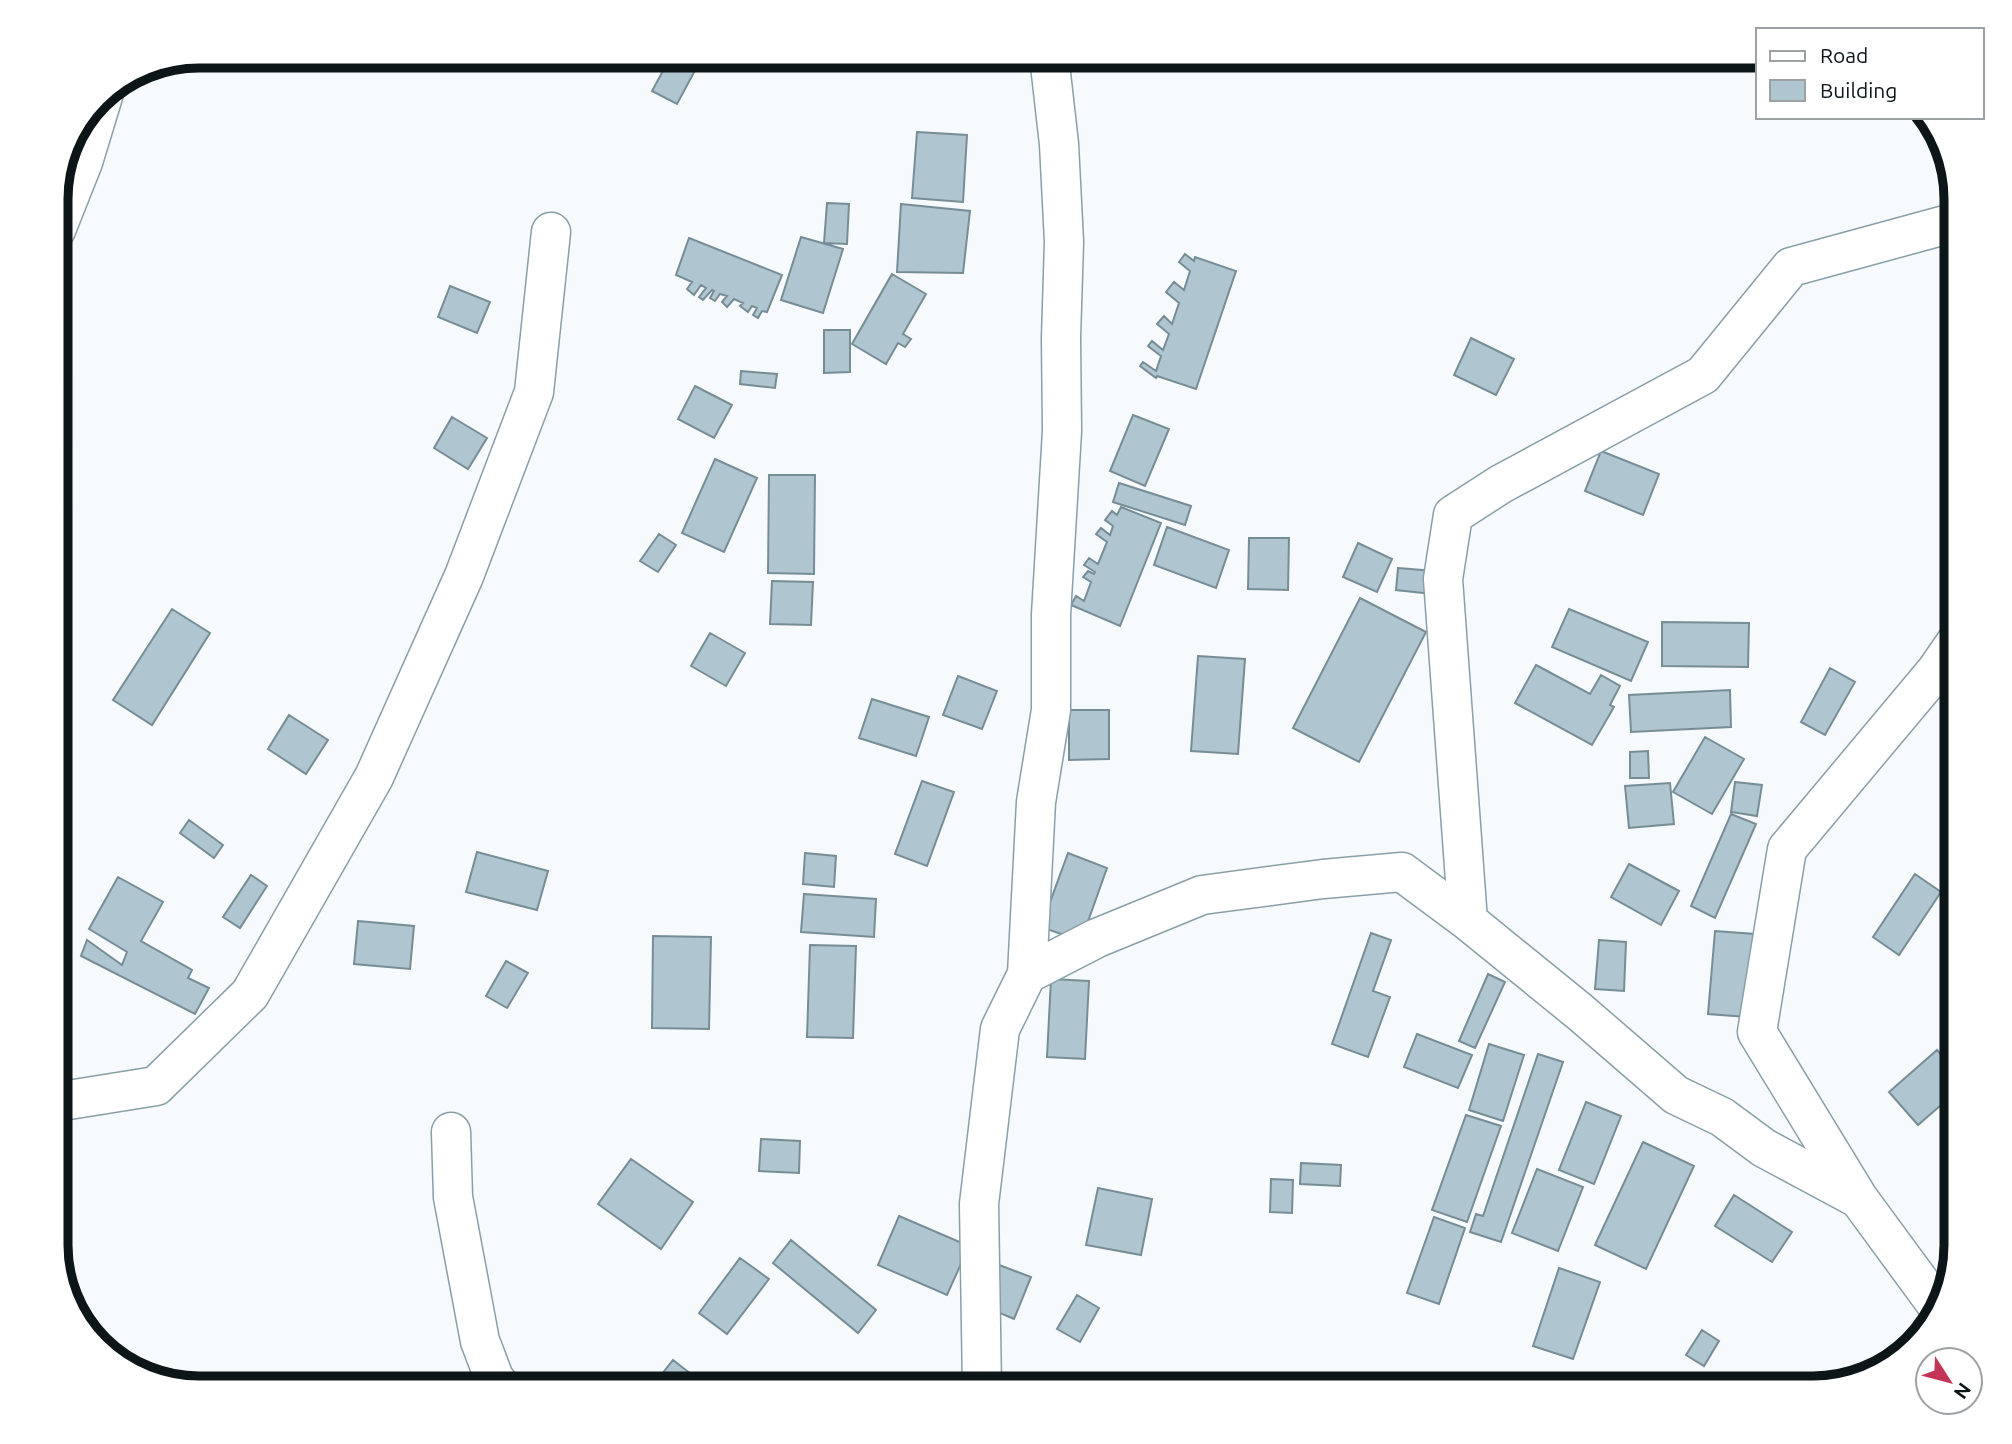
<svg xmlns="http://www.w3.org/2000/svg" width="2012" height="1444" viewBox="0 0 2012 1444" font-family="Ubuntu,sans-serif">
<rect width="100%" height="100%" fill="#f6fafc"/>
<path fill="#afc5d0" stroke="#778d96" stroke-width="2" d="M 671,56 L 682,56 L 698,65 L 677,104 L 652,91 Z
M 917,132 L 967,135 L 963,202 L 912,198 Z
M 827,203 L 849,204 L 847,244 L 824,243 Z
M 901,204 L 970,211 L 963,273 L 897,272 Z
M 801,237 L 843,249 L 823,313 L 781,300 Z
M 689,238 L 782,275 L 767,312 L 762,311 L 758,318 L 753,315 L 757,308 L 752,306 L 748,312 L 740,306 L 743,303 L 734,299 L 727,307 L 722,302 L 727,296 L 720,294 L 715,301 L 710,298 L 714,291 L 712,290 L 703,300 L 699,297 L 706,288 L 701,285 L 694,295 L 687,289 L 692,282 L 676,275 Z
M 1185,254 L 1194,261 L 1195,257 L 1236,271 L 1196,389 L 1157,376 L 1156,378 L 1140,366 L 1143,362 L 1156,371 L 1161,356 L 1148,346 L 1152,341 L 1163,350 L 1169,334 L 1157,324 L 1164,316 L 1172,324 L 1179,303 L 1166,292 L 1174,282 L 1184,290 L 1190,271 L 1179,262 Z
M 892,274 L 926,294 L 903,334 L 911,339 L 905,347 L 898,343 L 886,364 L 852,344 Z
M 450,286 L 490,302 L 477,333 L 438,317 Z
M 824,330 L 850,330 L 850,372 L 824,373 Z
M 1471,338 L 1514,359 L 1496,395 L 1454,375 Z
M 741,371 L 777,374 L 775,388 L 740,384 Z
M 695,386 L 732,405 L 714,438 L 678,419 Z
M 1133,415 L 1169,429 L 1145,486 L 1110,471 Z
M 452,417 L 487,438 L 468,469 L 434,448 Z
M 1601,451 L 1659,474 L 1643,515 L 1585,491 Z
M 715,459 L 757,478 L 724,552 L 682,533 Z
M 769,475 L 815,475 L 814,574 L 768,573 Z
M 1119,483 L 1191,506 L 1185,525 L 1113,502 Z
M 1121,507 L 1161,523 L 1120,626 L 1071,605 L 1076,596 L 1084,601 L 1091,582 L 1083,577 L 1088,571 L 1094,574 L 1095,572 L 1084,565 L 1089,558 L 1098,564 L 1107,542 L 1096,534 L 1101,528 L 1110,535 L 1113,526 L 1105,520 L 1112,511 L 1117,515 Z
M 1167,527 L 1229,550 L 1216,588 L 1154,565 Z
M 659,534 L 676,545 L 658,572 L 640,561 Z
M 1249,538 L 1289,538 L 1288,590 L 1248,589 Z
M 1358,543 L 1392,559 L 1377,592 L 1343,577 Z
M 1398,568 L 1434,571 L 1432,594 L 1396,590 Z
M 772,581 L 813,582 L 811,625 L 770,624 Z
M 1360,598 L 1426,632 L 1359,762 L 1293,728 Z
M 172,609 L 210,633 L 152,725 L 113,700 Z
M 1569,609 L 1648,642 L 1631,681 L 1552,647 Z
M 1662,622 L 1749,623 L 1748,667 L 1662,666 Z
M 710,633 L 745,653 L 726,686 L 691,666 Z
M 1198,656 L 1245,659 L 1238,754 L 1191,751 Z
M 1536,665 L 1590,694 L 1601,675 L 1620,686 L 1610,705 L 1614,707 L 1592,745 L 1515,703 Z
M 1830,668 L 1855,682 L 1825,735 L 1801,722 Z
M 958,676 L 997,691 L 982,729 L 943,715 Z
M 1730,690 L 1731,727 L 1631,732 L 1629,695 Z
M 872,699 L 929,717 L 916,756 L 859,738 Z
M 1069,710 L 1109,710 L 1109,759 L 1069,760 Z
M 289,715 L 328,740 L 306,774 L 268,749 Z
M 1705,737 L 1744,759 L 1712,814 L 1673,792 Z
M 1648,751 L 1649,778 L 1630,778 L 1630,752 Z
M 922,781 L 954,792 L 927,866 L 895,854 Z
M 1735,782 L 1762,785 L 1757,816 L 1731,812 Z
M 1670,783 L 1674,824 L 1629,828 L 1625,786 Z
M 1731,814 L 1756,824 L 1715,918 L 1691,906 Z
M 189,820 L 223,845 L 214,858 L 180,833 Z
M 477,852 L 548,871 L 537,910 L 466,892 Z
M 805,853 L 836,856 L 834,887 L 803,884 Z
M 1068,853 L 1107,868 L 1081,941 L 1041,927 Z
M 1629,864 L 1679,891 L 1661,925 L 1611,897 Z
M 56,865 L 70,867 L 64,921 L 56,920 Z
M 1915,874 L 1941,892 L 1899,955 L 1873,937 Z
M 251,875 L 267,886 L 240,928 L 223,917 Z
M 118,877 L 163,902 L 141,941 L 192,970 L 188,978 L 209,988 L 195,1014 L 81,956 L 87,940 L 122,965 L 127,952 L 89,929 Z
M 804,894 L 876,899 L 874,937 L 801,932 Z
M 358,921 L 414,926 L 410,969 L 354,964 Z
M 1715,931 L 1755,934 L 1747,1017 L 1708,1014 Z
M 1371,933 L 1391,940 L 1373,991 L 1390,997 L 1368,1057 L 1332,1044 Z
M 653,936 L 711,937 L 709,1029 L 652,1028 Z
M 1599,940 L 1626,942 L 1624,991 L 1595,989 Z
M 810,945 L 856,946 L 853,1038 L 807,1037 Z
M 56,954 L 68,954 L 64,1047 L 56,1047 Z
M 506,961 L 528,973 L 507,1008 L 486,996 Z
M 1488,974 L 1505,982 L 1475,1048 L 1459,1041 Z
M 1051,979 L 1089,981 L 1085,1059 L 1047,1057 Z
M 1417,1034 L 1472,1055 L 1458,1088 L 1404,1067 Z
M 1489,1044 L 1524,1055 L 1503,1121 L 1469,1110 Z
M 1937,1050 L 1956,1071 L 1956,1092 L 1918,1125 L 1889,1092 Z
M 1538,1054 L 1563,1062 L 1501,1242 L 1470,1232 L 1476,1214 L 1483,1216 Z
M 1586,1102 L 1621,1116 L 1594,1184 L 1559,1170 Z
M 1466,1115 L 1501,1126 L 1467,1222 L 1432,1210 Z
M 761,1139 L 800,1141 L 799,1173 L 759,1171 Z
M 1643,1142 L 1694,1166 L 1646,1269 L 1595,1245 Z
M 631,1159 L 693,1202 L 661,1249 L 598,1204 Z
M 1301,1163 L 1341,1165 L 1340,1186 L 1300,1184 Z
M 1537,1169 L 1583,1187 L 1558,1251 L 1512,1233 Z
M 1271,1179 L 1293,1180 L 1292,1213 L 1270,1212 Z
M 1098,1188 L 1152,1199 L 1141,1255 L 1086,1245 Z
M 1734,1195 L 1792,1232 L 1772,1262 L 1715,1226 Z
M 899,1216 L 969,1246 L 947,1295 L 878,1265 Z
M 1434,1217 L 1465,1228 L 1439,1304 L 1407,1293 Z
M 791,1240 L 876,1310 L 858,1333 L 773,1263 Z
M 740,1258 L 769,1279 L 727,1334 L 699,1313 Z
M 999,1265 L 1031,1277 L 1014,1319 L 983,1306 Z
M 1559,1268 L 1600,1282 L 1573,1359 L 1533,1346 Z
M 1077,1295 L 1099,1308 L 1080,1342 L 1057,1329 Z
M 1702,1330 L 1719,1341 L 1704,1366 L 1686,1355 Z
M 673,1360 L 709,1388 L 651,1388 Z"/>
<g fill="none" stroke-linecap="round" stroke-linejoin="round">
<defs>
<path id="street" d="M 56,230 L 83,162 L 104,93
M 1468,921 L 1443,579 L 1453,515 L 1501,484 L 1703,375 L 1791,267 L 1956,222
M 1027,974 L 1036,802 L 1051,710 L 1051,615 L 1062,431 L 1061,338 L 1064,242 L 1059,144 L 1049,56
M 56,1102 L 156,1086 L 250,994 L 374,777 L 464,576 L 534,392 L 551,232
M 451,1132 L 453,1197 L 480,1341 L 494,1378 L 502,1388
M 1857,1196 L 1757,1032 L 1787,849 L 1936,671 L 1956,642
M 982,1388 L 979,1204 L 1000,1029 L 1027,974 L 1097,938 L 1202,895 L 1323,879 L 1402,872 L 1468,921 L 1580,1012 L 1676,1095 L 1722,1117 L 1764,1148 L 1859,1199 L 1936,1304"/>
</defs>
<use href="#street" stroke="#899fa8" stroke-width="41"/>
<use href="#street" stroke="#fff" stroke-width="38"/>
</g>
<path d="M0 0H2012V1444H0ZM199 68H1813A131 131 0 0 1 1944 199V1245A131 131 0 0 1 1813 1376H199A131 131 0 0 1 68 1245V199A131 131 0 0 1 199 68Z" fill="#fff" fill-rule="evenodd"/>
<path fill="none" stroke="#0c1518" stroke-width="9" d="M199 68H1813A131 131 0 0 1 1944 199V1245A131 131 0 0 1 1813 1376H199A131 131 0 0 1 68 1245V199A131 131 0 0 1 199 68Z"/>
<rect x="1756" y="28" width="228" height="91" fill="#ffffff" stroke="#9ea1a3" stroke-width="2"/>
<rect x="1770" y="51" width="35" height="10" fill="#ffffff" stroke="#9ea1a3" stroke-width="2"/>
<text x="1820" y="63" font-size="21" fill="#0c1518">Road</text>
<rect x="1770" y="80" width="35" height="21" fill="#afc5d0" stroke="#9ea1a3" stroke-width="2"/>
<text x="1820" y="98" font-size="21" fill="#0c1518">Building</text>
<g transform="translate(1949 1381) rotate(126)"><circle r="33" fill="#ffffff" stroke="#9ea1a3" stroke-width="2"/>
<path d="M0-5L12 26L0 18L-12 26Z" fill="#c43457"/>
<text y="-10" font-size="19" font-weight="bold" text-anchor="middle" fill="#0c1518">N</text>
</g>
</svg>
